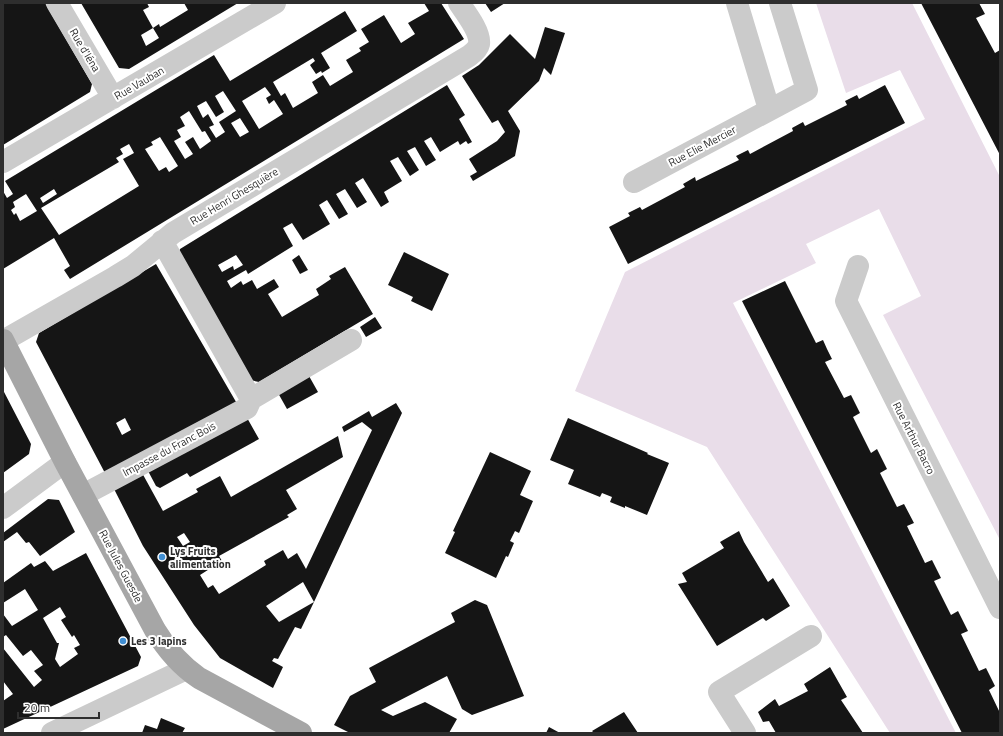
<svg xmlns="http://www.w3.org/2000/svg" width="1003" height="736" viewBox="0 0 1003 736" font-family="'Titillium Web',sans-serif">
<rect width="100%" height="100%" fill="#fff"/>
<path fill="#e9dde9" d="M 816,3 L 912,3 L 1000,177 L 1000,540 L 883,315 L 921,296 L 879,209 L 806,244 L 816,263 L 733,303 L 956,733 L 890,733 L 707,447 L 575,391 L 625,272 L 925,119 L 900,70 L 846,93 Z"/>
<path fill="#151515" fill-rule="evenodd" d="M 3,3 L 45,3 L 92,84 L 90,92 L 3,145 Z
M 81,3 L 147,3 L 149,7 L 143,10 L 153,28 L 141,35 L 146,46 L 159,38 L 153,28 L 159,24 L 160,27 L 188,10 L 184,3 L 238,3 L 129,69 L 119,68 Z
M 424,3 L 441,3 L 464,39 L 70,279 L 64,270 L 70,266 L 54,238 L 3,269 L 3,191 L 7,198 L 13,194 L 5,181 L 15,175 L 214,55 L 230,81 L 345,11 L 357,31 L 321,53 L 330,68 L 322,73 L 321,71 L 316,74 L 310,65 L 315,61 L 313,58 L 273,82 L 281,96 L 285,93 L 293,108 L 318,93 L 312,82 L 323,75 L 330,86 L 353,72 L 346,60 L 361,51 L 359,48 L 369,42 L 361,29 L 384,15 L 401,43 L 415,34 L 408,23 L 429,11 ZM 265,87 L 271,95 L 266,98 L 269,104 L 274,100 L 283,114 L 259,129 L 242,101 ZM 223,91 L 236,111 L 219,122 L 225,132 L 216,138 L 209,127 L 214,125 L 208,114 L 203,118 L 197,106 L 206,101 L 216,117 L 224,112 L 215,96 ZM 189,111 L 202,132 L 205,131 L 211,141 L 200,149 L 193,137 L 185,142 L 193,154 L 185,159 L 174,141 L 181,137 L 177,130 L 185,126 L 180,117 ZM 240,118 L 249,132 L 240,137 L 231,123 ZM 160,137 L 178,166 L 169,172 L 166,167 L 159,171 L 145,149 L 153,145 L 151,142 ZM 129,144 L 134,153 L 123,159 L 139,186 L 59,235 L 41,208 L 119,162 L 116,158 L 123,154 L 120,149 ZM 54,189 L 57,194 L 43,203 L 40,198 ZM 26,194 L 37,211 L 20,221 L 16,213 L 14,215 L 11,210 L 15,207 L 13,202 Z
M 485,3 L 505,3 L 491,12 Z
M 921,3 L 979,3 L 985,14 L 976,18 L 995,53 L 1000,50 L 1000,155 Z
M 545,27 L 565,33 L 551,75 L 544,68 L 539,81 L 508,111 L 520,131 L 515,156 L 473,181 L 470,176 L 477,172 L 469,159 L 497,141 L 505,132 L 498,120 L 492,123 L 462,76 L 479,65 L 510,34 L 535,59 Z
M 447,85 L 465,115 L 459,119 L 472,142 L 468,144 L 466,141 L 460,145 L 458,141 L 440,152 L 431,137 L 424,141 L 436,160 L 426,166 L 415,147 L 407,151 L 419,170 L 410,176 L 398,157 L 390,161 L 402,181 L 384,192 L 389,202 L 381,207 L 363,178 L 355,183 L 367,202 L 357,208 L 345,189 L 336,194 L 348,214 L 339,219 L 327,200 L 319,205 L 330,224 L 303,240 L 292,223 L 283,228 L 293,246 L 248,274 L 246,270 L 227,281 L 231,288 L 241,281 L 243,285 L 252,280 L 257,289 L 274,279 L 279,287 L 268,294 L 282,317 L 319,295 L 316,289 L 331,279 L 329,276 L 345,267 L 373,314 L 259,382 L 250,380 L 178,256 L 180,249 ZM 236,255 L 243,265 L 234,270 L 233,266 L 222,272 L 218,265 Z
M 885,85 L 905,123 L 628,264 L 609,227 L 630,216 L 628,213 L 640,207 L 642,210 L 685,187 L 683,184 L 695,177 L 696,181 L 739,160 L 736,156 L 748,150 L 750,154 L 793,131 L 792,128 L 803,122 L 805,126 L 847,105 L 845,101 L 857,95 L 859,99 Z
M 404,252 L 449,274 L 432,311 L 411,301 L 413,297 L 388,285 Z
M 299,255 L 308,270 L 300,274 L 292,260 Z
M 156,264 L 239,407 L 106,475 L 36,342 L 39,333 ZM 125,418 L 131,430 L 122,435 L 116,423 Z
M 785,281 L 816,343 L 823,340 L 827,349 L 832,359 L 825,362 L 844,398 L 851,395 L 860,413 L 853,417 L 871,453 L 877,449 L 887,469 L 880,473 L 897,507 L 904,504 L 914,523 L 907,526 L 925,563 L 932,560 L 941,578 L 934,581 L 951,615 L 958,611 L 968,631 L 961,634 L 979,671 L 986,668 L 995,686 L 989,690 L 1000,713 L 1000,733 L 962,733 L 742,301 Z
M 375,317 L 382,328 L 366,337 L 360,327 Z
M 309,376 L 318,392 L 287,409 L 278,393 Z
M 3,390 L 31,444 L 29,454 L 3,473 Z
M 396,403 L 402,413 L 314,602 L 303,582 L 266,606 L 279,622 L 314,602 L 301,629 L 295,627 L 278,659 L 274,658 L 272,661 L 283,667 L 273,688 L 220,658 L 194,625 L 143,546 L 113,487 L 141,471 L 163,511 L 198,492 L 196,489 L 220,476 L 231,497 L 338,436 L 343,457 L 286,490 L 297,509 L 287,515 L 289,517 L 219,556 L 222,561 L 200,575 L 208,588 L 213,585 L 219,594 L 266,565 L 264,561 L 283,550 L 288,559 L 297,553 L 306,569 L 372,430 L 362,422 L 344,432 L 342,427 L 369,411 L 372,417 ZM 184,533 L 190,542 L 183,546 L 177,537 Z
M 246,416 L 259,439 L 190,477 L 187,473 L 160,488 L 156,486 L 147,469 Z
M 568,418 L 648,453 L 647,454 L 669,463 L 647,515 L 625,506 L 625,508 L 610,502 L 612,497 L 602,493 L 600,497 L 568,484 L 574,470 L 550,460 Z
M 490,452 L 531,471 L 520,495 L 533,501 L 519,533 L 515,531 L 510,541 L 514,543 L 508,557 L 506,556 L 496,578 L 445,553 L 455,532 L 453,531 Z
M 48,499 L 59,500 L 75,532 L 40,556 L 29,542 L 26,543 L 17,532 L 3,542 L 3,533 Z
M 739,531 L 744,542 L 768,582 L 773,578 L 790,606 L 766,621 L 763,618 L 717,646 L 678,584 L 687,582 L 682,573 L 724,548 L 720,542 Z
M 86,553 L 141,657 L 138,666 L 3,729 L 3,701 L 13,694 L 3,681 L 3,648 L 34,687 L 42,680 L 34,671 L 43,665 L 31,650 L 23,656 L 6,635 L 3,637 L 3,614 L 12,626 L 38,610 L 25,589 L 3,603 L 3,583 L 31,563 L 34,567 L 45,561 L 53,571 ZM 60,607 L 66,617 L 61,620 L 72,637 L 74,635 L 80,645 L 74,648 L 78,654 L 60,667 L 55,659 L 59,643 L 57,643 L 43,618 Z
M 475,600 L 487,605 L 524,696 L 472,715 L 462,709 L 447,676 L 381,710 L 393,716 L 425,702 L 457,719 L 449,733 L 350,733 L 334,725 L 350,696 L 376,682 L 369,668 L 455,622 L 451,613 Z
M 830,667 L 847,697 L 841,700 L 863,733 L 776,733 L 769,721 L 763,722 L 758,712 L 775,699 L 779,706 L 808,691 L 804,684 Z
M 624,712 L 638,733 L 594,733 L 592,731 Z
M 161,718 L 185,728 L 182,733 L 142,733 L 145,725 L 157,729 Z
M 549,727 L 560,733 L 546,733 Z"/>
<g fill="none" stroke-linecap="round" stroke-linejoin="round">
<path stroke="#cbcbcb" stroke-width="22" d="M 57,3 L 113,98
M 737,3 L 769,109
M 3,162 L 275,3
M 634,182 L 807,90 L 780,3
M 162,241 L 251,399 L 351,340
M 858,266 L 846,301 L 1000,608
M 3,341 L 115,277 L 133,266 L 173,233 L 469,56 C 473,53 478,49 479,44 C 481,32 465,12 459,3
M 83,495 L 247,408 L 251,399
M 3,508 L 65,462
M 52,733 L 186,669
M 745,733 L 719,692 L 811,636"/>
<path stroke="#a6a6a6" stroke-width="22" d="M 3,340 L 65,462 L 155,630 C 167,650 180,665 199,678 L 301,733"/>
</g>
<g fill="#418fd3" stroke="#fff" stroke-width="1.5">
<circle cx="162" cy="557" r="4"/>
<circle cx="123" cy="641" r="4"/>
</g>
<g text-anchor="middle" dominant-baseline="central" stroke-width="4" stroke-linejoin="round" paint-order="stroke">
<g font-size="11" fill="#2e2e2e" stroke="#fff">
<text transform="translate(85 50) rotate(59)">Rue d'Iéna</text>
<text transform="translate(139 83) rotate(-30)">Rue Vauban</text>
<text transform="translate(702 146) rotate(-28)">Rue Elie Mercier</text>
<text transform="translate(234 196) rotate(-31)">Rue Henri Ghesquière</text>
<text transform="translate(914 438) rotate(63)">Rue Arthur Bacro</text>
<text transform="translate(169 449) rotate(-28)">Impasse du Franc Bois</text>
<text transform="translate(121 566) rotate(62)">Rue Jules Guesde</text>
</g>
<g font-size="11" font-weight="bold" fill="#2e2e2e" stroke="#fff" text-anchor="start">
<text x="170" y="551">Lys Fruits<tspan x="170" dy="13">alimentation</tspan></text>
<text x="131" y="641">Les 3 lapins</text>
</g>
</g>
<rect width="1003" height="736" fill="none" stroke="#2e2e2e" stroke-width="8"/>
<path d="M18 712v6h81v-6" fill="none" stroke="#2e2e2e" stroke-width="2"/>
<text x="24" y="712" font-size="12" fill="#2e2e2e" stroke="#ffffff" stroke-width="3" paint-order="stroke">20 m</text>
</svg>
